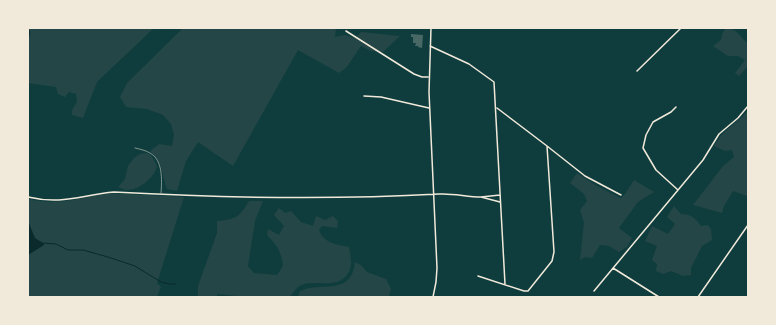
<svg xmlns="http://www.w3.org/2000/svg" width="776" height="325" viewBox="0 0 776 325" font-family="Montserrat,sans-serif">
<rect width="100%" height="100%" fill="#0f3d3e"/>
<path fill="#244646" d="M 28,28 L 154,28 L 97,82 L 83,118 L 72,115 L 72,110 L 77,102 L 76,94 L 69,92 L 65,97 L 58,94 L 56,87 L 28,83 Z
M 183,28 L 336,28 L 335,37 L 344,35 L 355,38 L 361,32 L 400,36 L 383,52 L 371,51 L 361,46 L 346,68 L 339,73 L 298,50 L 233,166 L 198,142 L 186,161 L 177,191 L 167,189 C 161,173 164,164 150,151 L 159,144 L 172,146 L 174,135 L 171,124 L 163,115 L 147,109 L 126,107 L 120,97 L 127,83 Z
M 726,28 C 737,28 741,38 748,44 L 748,66 L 739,76 L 735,73 L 745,60 L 738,56 L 728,56 L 713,46 L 721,40 L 722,34 Z
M 748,110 L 747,196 L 733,191 L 724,206 L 722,213 L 693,205 L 723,166 L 734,157 L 732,150 L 725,151 L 714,146 L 722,134 L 743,116 Z
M 146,153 L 151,155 L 157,166 C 155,177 139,190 128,190 C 124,190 121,188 118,187 L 125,179 L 128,166 L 134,158 L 140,154 Z
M 577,173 L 597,186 L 621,198 L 625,194 L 634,180 L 654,192 L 638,202 L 619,228 L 632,238 L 627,247 L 619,252 L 609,246 L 600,245 L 592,258 L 585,257 L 580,260 L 584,223 L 580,210 L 587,201 L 584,194 L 570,183 Z
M 108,193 L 184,197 L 157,283 L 161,287 L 157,297 L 28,297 L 28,199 C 56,206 80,198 108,193 Z
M 249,201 L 263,201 L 255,221 L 248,266 L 254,273 L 277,275 L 283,266 C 282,253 277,245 267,235 L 268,229 L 279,235 L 284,226 L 274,215 L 279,208 L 285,213 L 291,211 L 301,222 L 313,226 L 316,216 L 325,220 L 333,216 L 338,221 L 337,228 L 322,226 L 319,230 C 323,243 338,245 349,247 C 351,259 354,269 344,278 C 331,289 311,278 298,287 C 295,290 292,294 290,297 L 237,297 L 236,296 L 217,294 L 217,297 L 198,297 L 198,286 L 217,233 L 217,221 C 236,219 239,218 249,201 Z
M 674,206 L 681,214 C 691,214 695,218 701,226 L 708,225 L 711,229 L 712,240 L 702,246 L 691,268 L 691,275 L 683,276 L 671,271 L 663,274 L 656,271 L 657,264 L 652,260 L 657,246 L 645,241 L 652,226 L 668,234 L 675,224 L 667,217 Z
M 355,262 L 361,265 L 367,272 L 386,279 L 391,289 L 389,297 L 298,297 L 300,291 C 322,281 351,297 355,262 Z"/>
<path fill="#0a2a2b" d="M 28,221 L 35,238 L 43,243 L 44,245 L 28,255 Z"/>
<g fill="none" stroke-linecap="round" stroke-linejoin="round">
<path stroke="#0a2a2b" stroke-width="1" d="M 28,29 L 30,32 L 28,40
M 43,243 L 56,244 L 68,250 L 83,250 L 108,257 L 135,266 L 161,282 L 170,284 L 176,284"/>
</g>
<path fill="#486865" d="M 411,34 L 423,35 L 422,48 L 418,47 L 418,46 L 415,46 L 416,43 L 413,43 L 413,37 L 411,37 Z"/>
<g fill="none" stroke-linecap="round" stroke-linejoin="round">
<path stroke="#f1e9da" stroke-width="0.5" d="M 135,148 C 139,149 145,150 150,153 C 163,160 162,180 161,193"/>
<path stroke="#f1e9da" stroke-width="1.5" d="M 431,28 L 429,92 L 437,268 L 436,282 L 433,297
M 346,31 L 414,74 L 422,77 L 428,77
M 430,46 L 469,64 L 494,82 L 505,284
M 637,71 L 681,28
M 364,96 L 381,97 L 429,108
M 676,107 L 671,112 L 653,122 L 646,135 L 643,148 L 656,170 L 678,190
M 497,108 L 547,146 L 585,176 L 621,195
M 500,195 L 481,197 L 500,202
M 28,197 C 62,205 81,195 114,192 C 222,198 330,200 439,194 C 453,193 467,197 481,197
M 613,268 L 659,297
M 478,276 L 524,291 L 528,291 L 552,261 L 554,252 L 547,146
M 594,291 L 703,160 L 719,134 L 738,118 L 748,106
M 698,297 L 748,225"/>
</g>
<rect width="776" height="325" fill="none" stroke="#f1e9da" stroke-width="58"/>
</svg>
